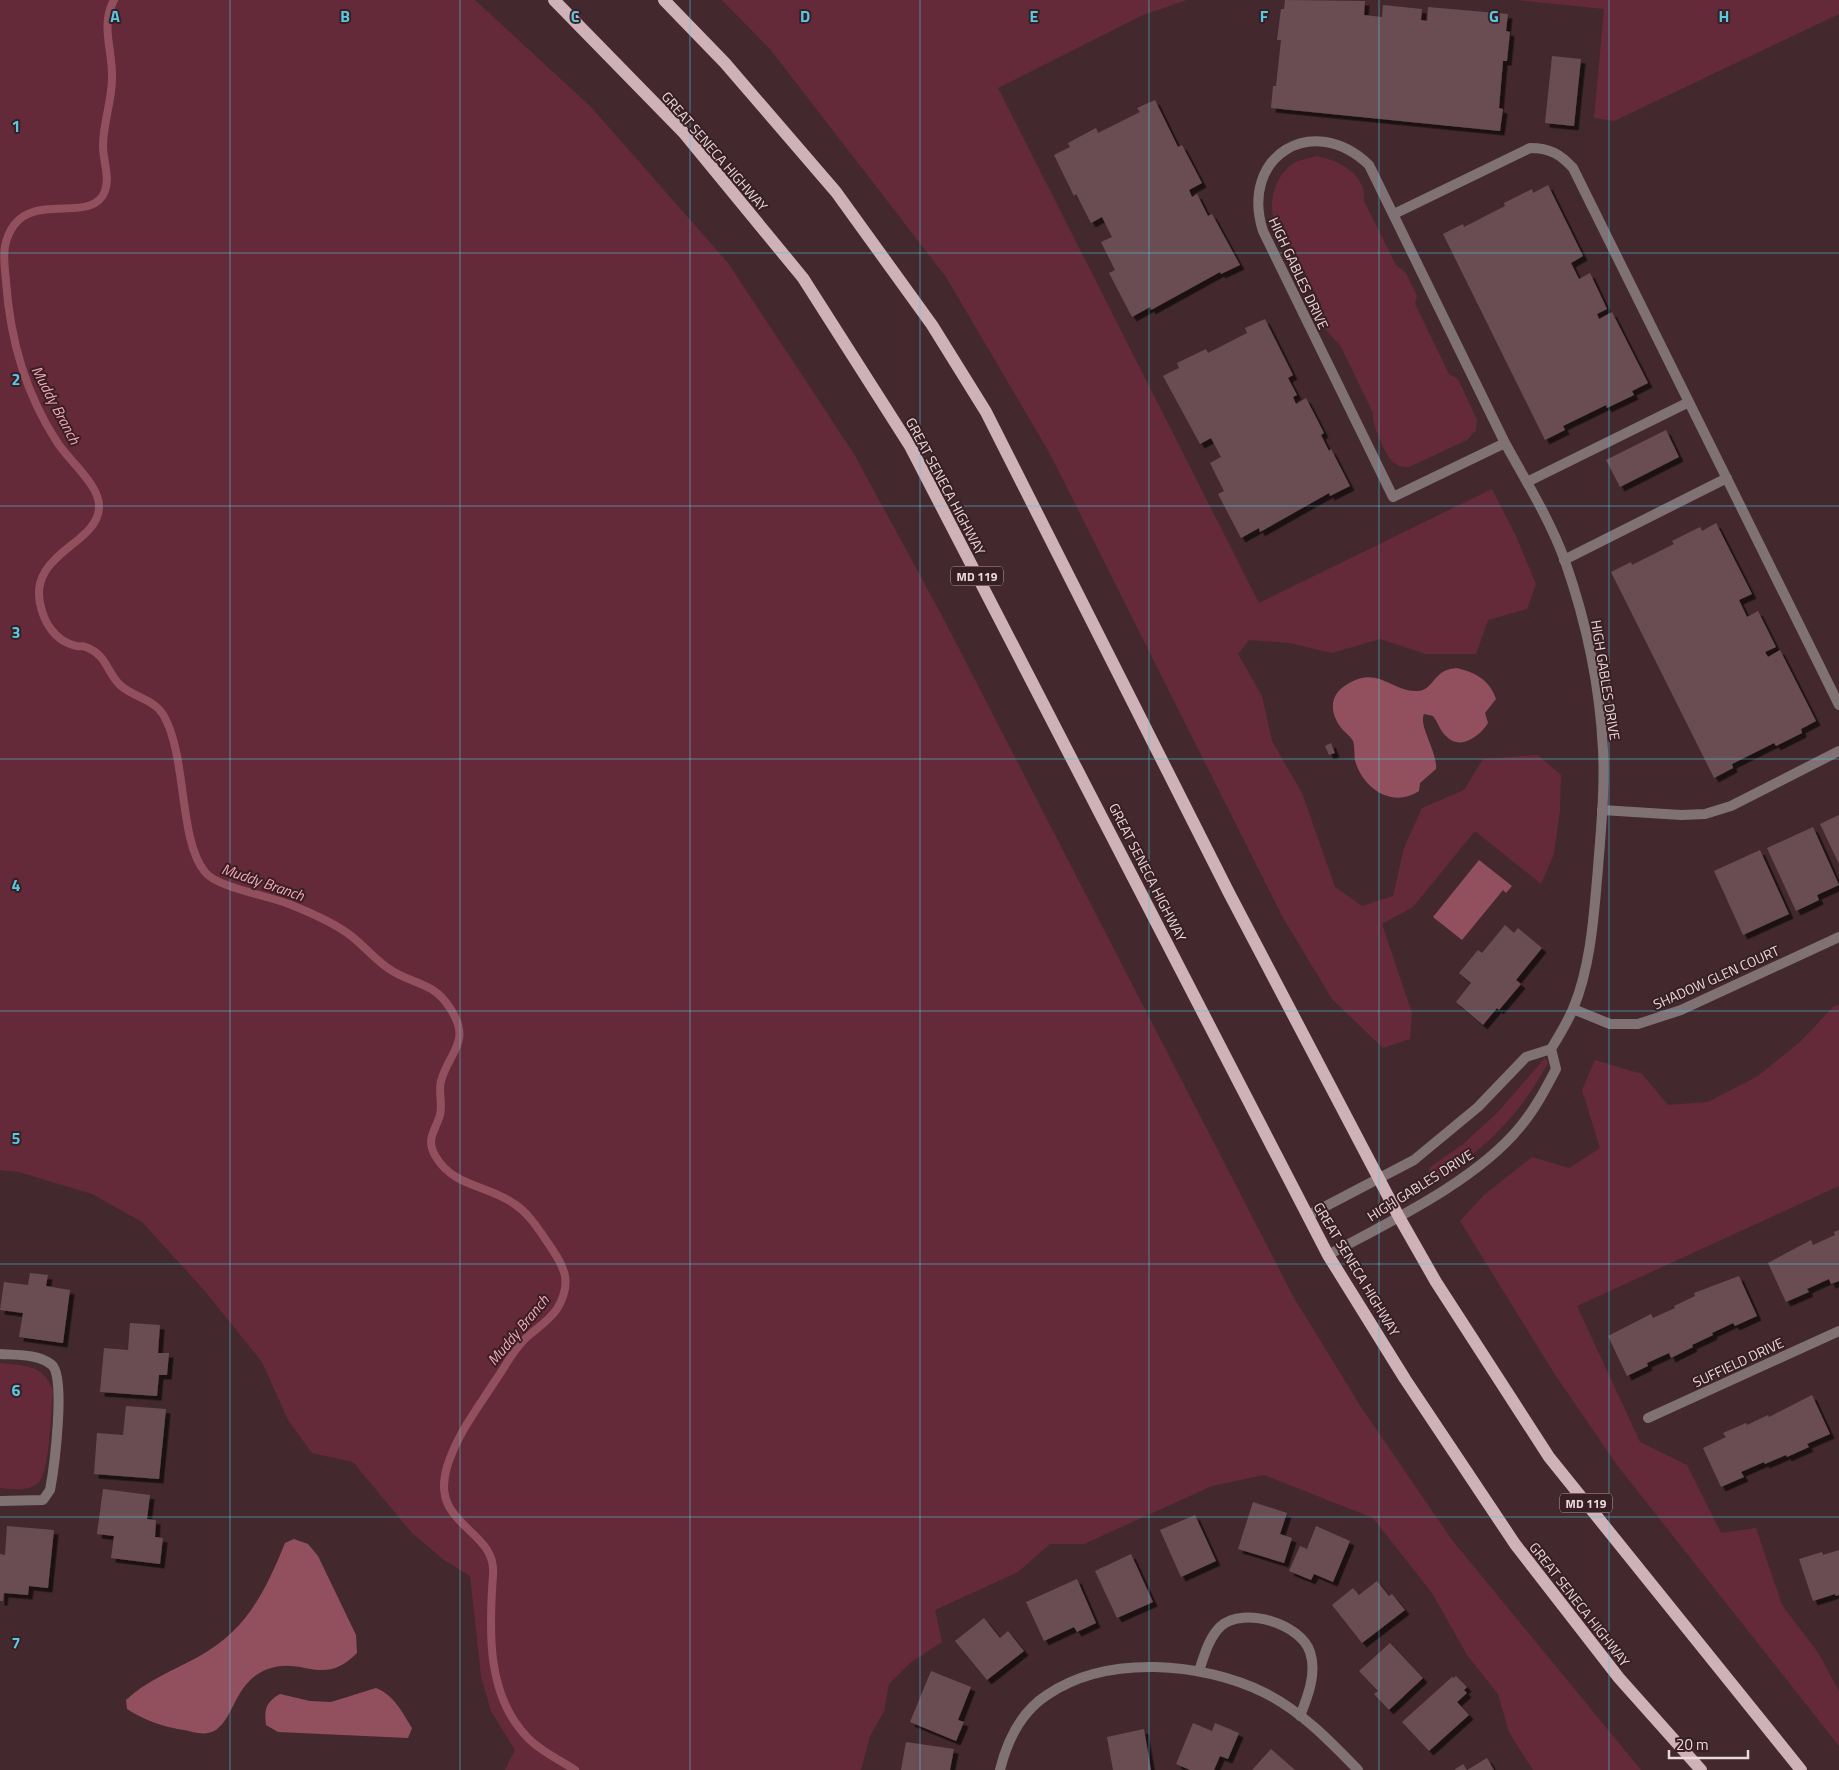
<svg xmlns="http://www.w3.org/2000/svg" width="1839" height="1770" viewBox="0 0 1839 1770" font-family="'Titillium Web',sans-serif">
<defs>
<filter id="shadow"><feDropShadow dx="4.5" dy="4.5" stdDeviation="0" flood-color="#0009"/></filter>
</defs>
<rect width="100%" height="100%" fill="#43292e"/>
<path fill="#652a39" d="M 0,0 L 475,0 L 591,107 L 728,263 L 854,454 L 941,614 L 1294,1298 L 1361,1407 L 1452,1540 L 1641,1770 L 1533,1770 L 1509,1732 L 1498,1694 L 1467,1655 L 1432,1593 L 1373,1518 L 1264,1475 L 1212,1486 L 1084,1544 L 1050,1544 L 1018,1572 L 935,1610 L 942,1642 L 911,1662 L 889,1684 L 884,1711 L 870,1736 L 861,1770 L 505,1770 L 515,1750 L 491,1711 L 481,1676 L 470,1576 L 444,1560 L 412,1533 L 353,1462 L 312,1453 L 288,1420 L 262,1362 L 204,1290 L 142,1222 L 92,1194 L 19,1172 L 0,1170 Z
M 722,0 L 1187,0 L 1143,15 L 998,88 L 1259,603 L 1492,489 L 1516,536 L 1536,584 L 1527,609 L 1488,620 L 1476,654 L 1426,654 L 1380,639 L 1332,653 L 1290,643 L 1249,640 L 1238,654 L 1262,696 L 1272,741 L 1302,793 L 1335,887 L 1362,906 L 1393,896 L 1404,848 L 1422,808 L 1464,790 L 1483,759 L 1538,755 L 1561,775 L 1560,810 L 1554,854 L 1541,884 L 1475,831 L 1413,907 L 1382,924 L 1412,1013 L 1410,1039 L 1383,1048 L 1332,999 L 1282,916 L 1049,452 L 946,277 L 770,49 Z
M 1517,0 L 1839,0 L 1839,14 L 1614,121 L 1594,118 L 1604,9 Z
M 1317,156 C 1337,161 1355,168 1363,188 C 1365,194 1362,197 1365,203 L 1396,265 L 1406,273 L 1417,296 L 1415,304 L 1449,374 L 1458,379 L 1477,420 L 1476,430 L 1467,440 L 1409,467 C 1404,467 1399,467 1394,463 C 1386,457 1371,423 1373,413 L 1340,345 C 1325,330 1321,326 1321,304 L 1287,237 C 1284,235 1280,234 1278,230 C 1265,208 1274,172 1298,161 C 1304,159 1311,158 1317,156 Z
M 1839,1005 L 1839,1186 L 1577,1306 L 1640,1442 L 1687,1465 L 1721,1533 L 1756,1528 L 1782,1605 L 1819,1654 L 1839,1691 L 1839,1746 L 1617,1465 L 1554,1373 L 1460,1221 L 1484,1195 L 1532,1157 L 1569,1168 L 1600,1148 L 1582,1090 L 1595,1060 L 1642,1074 L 1668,1105 L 1708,1102 L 1758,1076 L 1801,1041 L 1834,1006 Z
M 1545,1058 L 1548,1063 C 1517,1119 1490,1142 1440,1180 L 1432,1180 L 1428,1175 L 1430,1167 L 1462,1145 L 1497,1113 Z
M 0,1363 C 25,1366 44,1364 53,1391 C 51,1409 50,1473 38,1483 C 27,1492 13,1489 0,1488 Z"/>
<path fill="#92505f" d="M 1456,668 C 1475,672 1490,680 1496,699 L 1485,713 L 1488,723 C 1479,737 1460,751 1446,736 C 1440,731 1438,722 1433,716 L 1424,714 C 1418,725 1438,753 1436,769 L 1420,783 L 1419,791 C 1393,809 1362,788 1355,760 C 1354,754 1355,747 1353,741 C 1351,737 1346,733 1343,730 C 1330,715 1328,696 1346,685 C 1377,665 1389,690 1415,691 C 1428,692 1431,682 1439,675 C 1444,670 1450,669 1456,668 Z
M 1479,860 L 1512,886 L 1506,893 L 1503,890 L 1462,940 L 1433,917 Z
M 294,1539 L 308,1544 L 318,1556 L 356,1635 L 357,1653 C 323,1688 303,1656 268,1669 C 234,1681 235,1719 214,1731 C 205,1736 193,1732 184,1730 C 163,1727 144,1720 127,1709 L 126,1700 C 146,1681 174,1670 198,1657 C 247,1630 265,1592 285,1543 Z
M 376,1688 C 394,1695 402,1712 412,1728 L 408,1738 L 278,1732 L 266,1725 C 264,1709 266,1702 280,1694 L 310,1701 L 331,1702 Z"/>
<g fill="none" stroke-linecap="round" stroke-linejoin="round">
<path stroke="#92505f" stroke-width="8" d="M 114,0 C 100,25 113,51 112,78 C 112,101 103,123 103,146 C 103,160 110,177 105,191 C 91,229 19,182 5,246 C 3,257 5,270 6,281 C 10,339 25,393 57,442 C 69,461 101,486 99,508 C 97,546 23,554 42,611 C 46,625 56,639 70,644 C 87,650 77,642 92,650 C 106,657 109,675 120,685 C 134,698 156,699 165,718 C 187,760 179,841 205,872 C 216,887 269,896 289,904 C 309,912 333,922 350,935 C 366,947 377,963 394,972 C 417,985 434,983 450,1008 C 472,1042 450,1050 441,1081 C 438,1092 443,1104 440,1115 C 435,1132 425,1139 436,1157 C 453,1186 486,1185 513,1203 C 529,1213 539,1230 550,1246 C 556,1255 563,1265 565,1276 C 567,1287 563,1299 557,1309 C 548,1322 534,1330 524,1340 C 513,1351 506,1365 497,1378 C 479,1406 457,1434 447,1467 C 429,1527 497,1528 493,1575 C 489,1629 486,1696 528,1738 C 540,1751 560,1760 575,1770"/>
</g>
<path fill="#6a4d52" filter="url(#shadow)" d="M 1285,0 L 1365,1 L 1364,15 L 1382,17 L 1383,5 L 1422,9 L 1421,20 L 1427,21 L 1428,7 L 1508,14 L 1506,31 L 1510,32 L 1507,61 L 1503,61 L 1499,108 L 1503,109 L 1500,131 L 1271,108 L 1273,86 L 1276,86 L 1281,40 L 1277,40 L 1281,9 L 1284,9 Z
M 1552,56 L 1581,59 L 1574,126 L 1545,123 Z
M 1155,100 L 1178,147 L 1182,145 L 1202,183 L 1189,190 L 1192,197 L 1197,194 L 1208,216 L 1212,214 L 1240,265 L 1221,274 L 1220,272 L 1151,310 L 1150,307 L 1132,317 L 1109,273 L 1115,270 L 1101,242 L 1112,237 L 1102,217 L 1091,223 L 1076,194 L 1074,196 L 1054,155 L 1070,147 L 1068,143 L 1096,128 L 1098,133 L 1140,112 L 1137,108 Z
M 1548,185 L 1583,256 L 1571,263 L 1579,279 L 1590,273 L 1607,309 L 1597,314 L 1599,319 L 1612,312 L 1648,383 L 1632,391 L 1634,395 L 1607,408 L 1606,405 L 1563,426 L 1565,430 L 1545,440 L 1443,234 L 1463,224 L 1464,227 L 1505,206 L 1504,203 L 1532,189 L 1533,193 Z
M 1265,319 L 1293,375 L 1288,378 L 1297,395 L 1293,397 L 1296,404 L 1306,398 L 1324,433 L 1321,435 L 1329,451 L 1331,449 L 1350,486 L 1330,496 L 1329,493 L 1260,532 L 1259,528 L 1241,538 L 1218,494 L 1224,491 L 1210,463 L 1221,457 L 1211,438 L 1200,444 L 1163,376 L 1179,368 L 1177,363 L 1206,349 L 1208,353 L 1247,333 L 1245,328 Z
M 1666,430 L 1679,457 L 1620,487 L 1606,460 Z
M 1716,523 L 1752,594 L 1739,600 L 1747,617 L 1758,611 L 1776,647 L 1765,652 L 1768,657 L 1780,650 L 1816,721 L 1801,729 L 1802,733 L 1776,746 L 1774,743 L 1732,764 L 1733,768 L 1714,778 L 1611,572 L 1631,562 L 1632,565 L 1674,544 L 1672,541 L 1700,527 L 1702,531 Z
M 1331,743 L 1335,753 L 1329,755 L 1325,746 Z
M 1839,815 L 1839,864 L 1820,824 Z
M 1813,827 L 1839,885 L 1817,895 L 1819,900 L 1796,911 L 1767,848 Z
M 1760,850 L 1789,914 L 1743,935 L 1714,871 Z
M 1505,925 L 1514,933 L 1518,928 L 1542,948 L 1516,980 L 1521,984 L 1499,1010 L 1497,1008 L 1483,1025 L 1456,1002 L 1471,983 L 1459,973 L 1478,950 L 1482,953 Z
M 1839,1230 L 1839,1281 L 1831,1284 L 1829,1279 L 1807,1289 L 1809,1292 L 1786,1302 L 1768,1263 L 1811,1240 L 1813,1245 L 1835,1235 L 1834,1232 Z
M 30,1273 L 48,1275 L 46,1286 L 70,1290 L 63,1343 L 19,1337 L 23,1313 L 0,1310 L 4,1282 L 28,1285 Z
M 1739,1276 L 1757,1316 L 1735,1326 L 1733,1323 L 1712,1333 L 1713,1335 L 1692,1345 L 1693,1347 L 1671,1358 L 1669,1353 L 1647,1363 L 1648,1366 L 1627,1376 L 1608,1336 L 1651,1314 L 1653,1318 L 1675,1308 L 1674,1306 L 1695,1296 L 1694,1293 Z
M 130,1323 L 160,1325 L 158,1353 L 169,1353 L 167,1375 L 159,1375 L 157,1396 L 100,1392 L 104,1348 L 128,1350 Z
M 1812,1395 L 1830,1434 L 1807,1444 L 1809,1447 L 1787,1457 L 1786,1455 L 1765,1464 L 1764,1462 L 1741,1472 L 1744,1477 L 1721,1487 L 1703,1448 L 1726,1437 L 1723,1433 L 1746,1423 L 1747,1425 L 1768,1415 L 1769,1417 Z
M 126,1406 L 166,1409 L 159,1479 L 94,1474 L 97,1433 L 123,1435 Z
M 103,1489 L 150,1495 L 147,1519 L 156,1520 L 155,1537 L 163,1538 L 160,1564 L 111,1558 L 114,1536 L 97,1534 Z
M 1253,1502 L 1287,1513 L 1280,1534 L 1292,1538 L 1284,1563 L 1238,1549 Z
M 1195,1515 L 1216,1561 L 1181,1577 L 1160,1530 Z
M 7,1526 L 54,1530 L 48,1588 L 29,1586 L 28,1595 L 4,1593 L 3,1601 L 0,1601 L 0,1554 L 5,1555 Z
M 1316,1526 L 1350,1541 L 1333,1582 L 1314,1574 L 1311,1580 L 1289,1571 L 1300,1546 L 1307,1549 Z
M 1839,1550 L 1839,1595 L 1836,1596 L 1835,1594 L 1813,1601 L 1799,1559 L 1822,1552 L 1823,1555 Z
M 1131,1554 L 1153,1602 L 1117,1618 L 1095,1571 Z
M 1077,1579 L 1096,1623 L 1077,1632 L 1074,1627 L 1044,1641 L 1026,1602 Z
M 1377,1581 L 1389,1596 L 1392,1594 L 1405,1610 L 1362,1643 L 1332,1605 L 1353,1588 L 1359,1595 Z
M 984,1618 L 1000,1638 L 1008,1631 L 1024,1651 L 987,1680 L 955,1641 Z
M 1390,1643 L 1423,1678 L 1389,1710 L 1374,1694 L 1378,1691 L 1359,1671 Z
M 931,1671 L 971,1687 L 958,1720 L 964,1722 L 956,1741 L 910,1722 Z
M 1456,1676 L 1467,1687 L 1464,1690 L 1467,1693 L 1457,1702 L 1469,1715 L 1429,1751 L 1402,1722 L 1452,1677 L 1454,1678 Z
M 1193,1723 L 1212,1731 L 1215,1723 L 1239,1733 L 1228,1759 L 1220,1756 L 1214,1770 L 1190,1770 L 1176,1764 Z
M 1144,1729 L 1151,1770 L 1113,1770 L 1107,1737 Z
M 906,1742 L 954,1749 L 950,1770 L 901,1770 Z
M 1271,1749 L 1295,1770 L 1252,1770 Z
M 1487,1758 L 1494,1770 L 1467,1770 Z
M 1463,1764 L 1467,1770 L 1454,1770 Z"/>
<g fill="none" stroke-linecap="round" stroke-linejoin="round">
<path stroke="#807274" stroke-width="10" d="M 1394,214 L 1530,148 C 1550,148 1560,154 1573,168 L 1839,705
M 1527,482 L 1689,402
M 1564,560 L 1727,478
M 1602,810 L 1681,815 L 1705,814 L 1731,806 L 1839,751
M 1199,1671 C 1204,1656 1209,1637 1221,1626 C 1244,1606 1301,1624 1310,1652 C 1317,1673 1308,1696 1300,1716"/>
<path stroke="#807274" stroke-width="10" d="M 1505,443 L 1393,497 L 1263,231 C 1239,156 1313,111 1369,165 L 1505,443 C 1526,481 1550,520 1565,561 C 1586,621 1600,687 1603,750 C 1605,789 1601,829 1598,868 C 1594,914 1591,966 1573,1009 C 1567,1023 1559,1036 1551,1049
M 1573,1009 L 1610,1024 L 1638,1024 L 1681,1010 L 1839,937
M 1307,1216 L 1414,1160 L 1478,1107 L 1526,1057 L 1551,1049 L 1556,1069 C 1545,1090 1535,1109 1520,1127 C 1476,1181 1389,1222 1328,1255
M 0,1354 C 16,1355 39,1354 52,1365 C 66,1377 54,1469 50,1490 L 43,1500 L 0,1501
M 1648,1418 L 1839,1331
M 1000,1770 C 1007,1741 1021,1712 1047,1695 C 1107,1654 1202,1662 1265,1693 C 1301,1711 1330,1741 1358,1770"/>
<path stroke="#cfb2b7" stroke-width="12" d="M 554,0 L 683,132 L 803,278 L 910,446 L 1328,1255 L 1405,1379 L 1515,1544 L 1619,1678 L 1701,1770
M 664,0 L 725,63 L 836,192 L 932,325 L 986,412 L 1229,893 L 1399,1217 L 1436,1282 L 1549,1457 L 1801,1770"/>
</g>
<path fill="none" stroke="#58c9e3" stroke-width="1" stroke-opacity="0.55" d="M 230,0 L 230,1770M 460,0 L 460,1770M 690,0 L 690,1770M 920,0 L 920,1770M 1149,0 L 1149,1770M 1379,0 L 1379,1770M 1609,0 L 1609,1770M 0,253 L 1839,253M 0,506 L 1839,506M 0,759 L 1839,759M 0,1011 L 1839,1011M 0,1264 L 1839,1264M 0,1517 L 1839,1517"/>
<g text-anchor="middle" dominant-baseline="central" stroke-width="4" stroke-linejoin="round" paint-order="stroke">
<g fill="#381f24" stroke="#b5a0a4" stroke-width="1">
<rect x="951" y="566.5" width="52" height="19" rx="4"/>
<rect x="1560" y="1493.5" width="52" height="19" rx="4"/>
</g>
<g font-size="12" font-weight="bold" fill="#ead8db">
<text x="977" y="576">MD 119</text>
<text x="1586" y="1503">MD 119</text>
</g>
<g font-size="14" fill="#ead8db" stroke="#381f24">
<text transform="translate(715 151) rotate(49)">GREAT SENECA HIGHWAY</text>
<text transform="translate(1299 273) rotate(65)">HIGH GABLES DRIVE</text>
<text transform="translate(946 486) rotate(62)">GREAT SENECA HIGHWAY</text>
<text transform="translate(1606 680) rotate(81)">HIGH GABLES DRIVE</text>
<text transform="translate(1148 872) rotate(63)">GREAT SENECA HIGHWAY</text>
<text transform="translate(1716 977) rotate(-24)">SHADOW GLEN COURT</text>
<text transform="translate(1420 1185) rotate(-32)">HIGH GABLES DRIVE</text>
<text transform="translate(1357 1269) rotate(59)">GREAT SENECA HIGHWAY</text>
<text transform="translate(1738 1362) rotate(-25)">SUFFIELD DRIVE</text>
<text transform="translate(1580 1604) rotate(52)">GREAT SENECA HIGHWAY</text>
</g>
<g font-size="15" font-style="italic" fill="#f8a8b9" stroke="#381f24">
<text transform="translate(56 405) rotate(62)">Muddy Branch</text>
<text transform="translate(263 882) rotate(19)">Muddy Branch</text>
<text transform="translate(518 1330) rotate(-50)">Muddy Branch</text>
</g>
</g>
<g font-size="16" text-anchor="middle" font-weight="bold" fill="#58c9e3" stroke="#381f24" stroke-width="4" stroke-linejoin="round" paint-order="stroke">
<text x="115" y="22">A</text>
<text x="345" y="22">B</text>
<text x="575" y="22">C</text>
<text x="805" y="22">D</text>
<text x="1034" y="22">E</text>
<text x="1264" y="22">F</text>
<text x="1494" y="22">G</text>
<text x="1724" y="22">H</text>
<text x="16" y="132">1</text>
<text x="16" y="385">2</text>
<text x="16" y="638">3</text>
<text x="16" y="891">4</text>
<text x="16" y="1144">5</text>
<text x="16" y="1396">6</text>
<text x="16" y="1649">7</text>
</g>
<path d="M1669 1750v8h79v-8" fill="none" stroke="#ead8db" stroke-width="2.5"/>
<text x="1676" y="1750" font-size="15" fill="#ead8db" stroke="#381f24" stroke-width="4" paint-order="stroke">20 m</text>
</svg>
